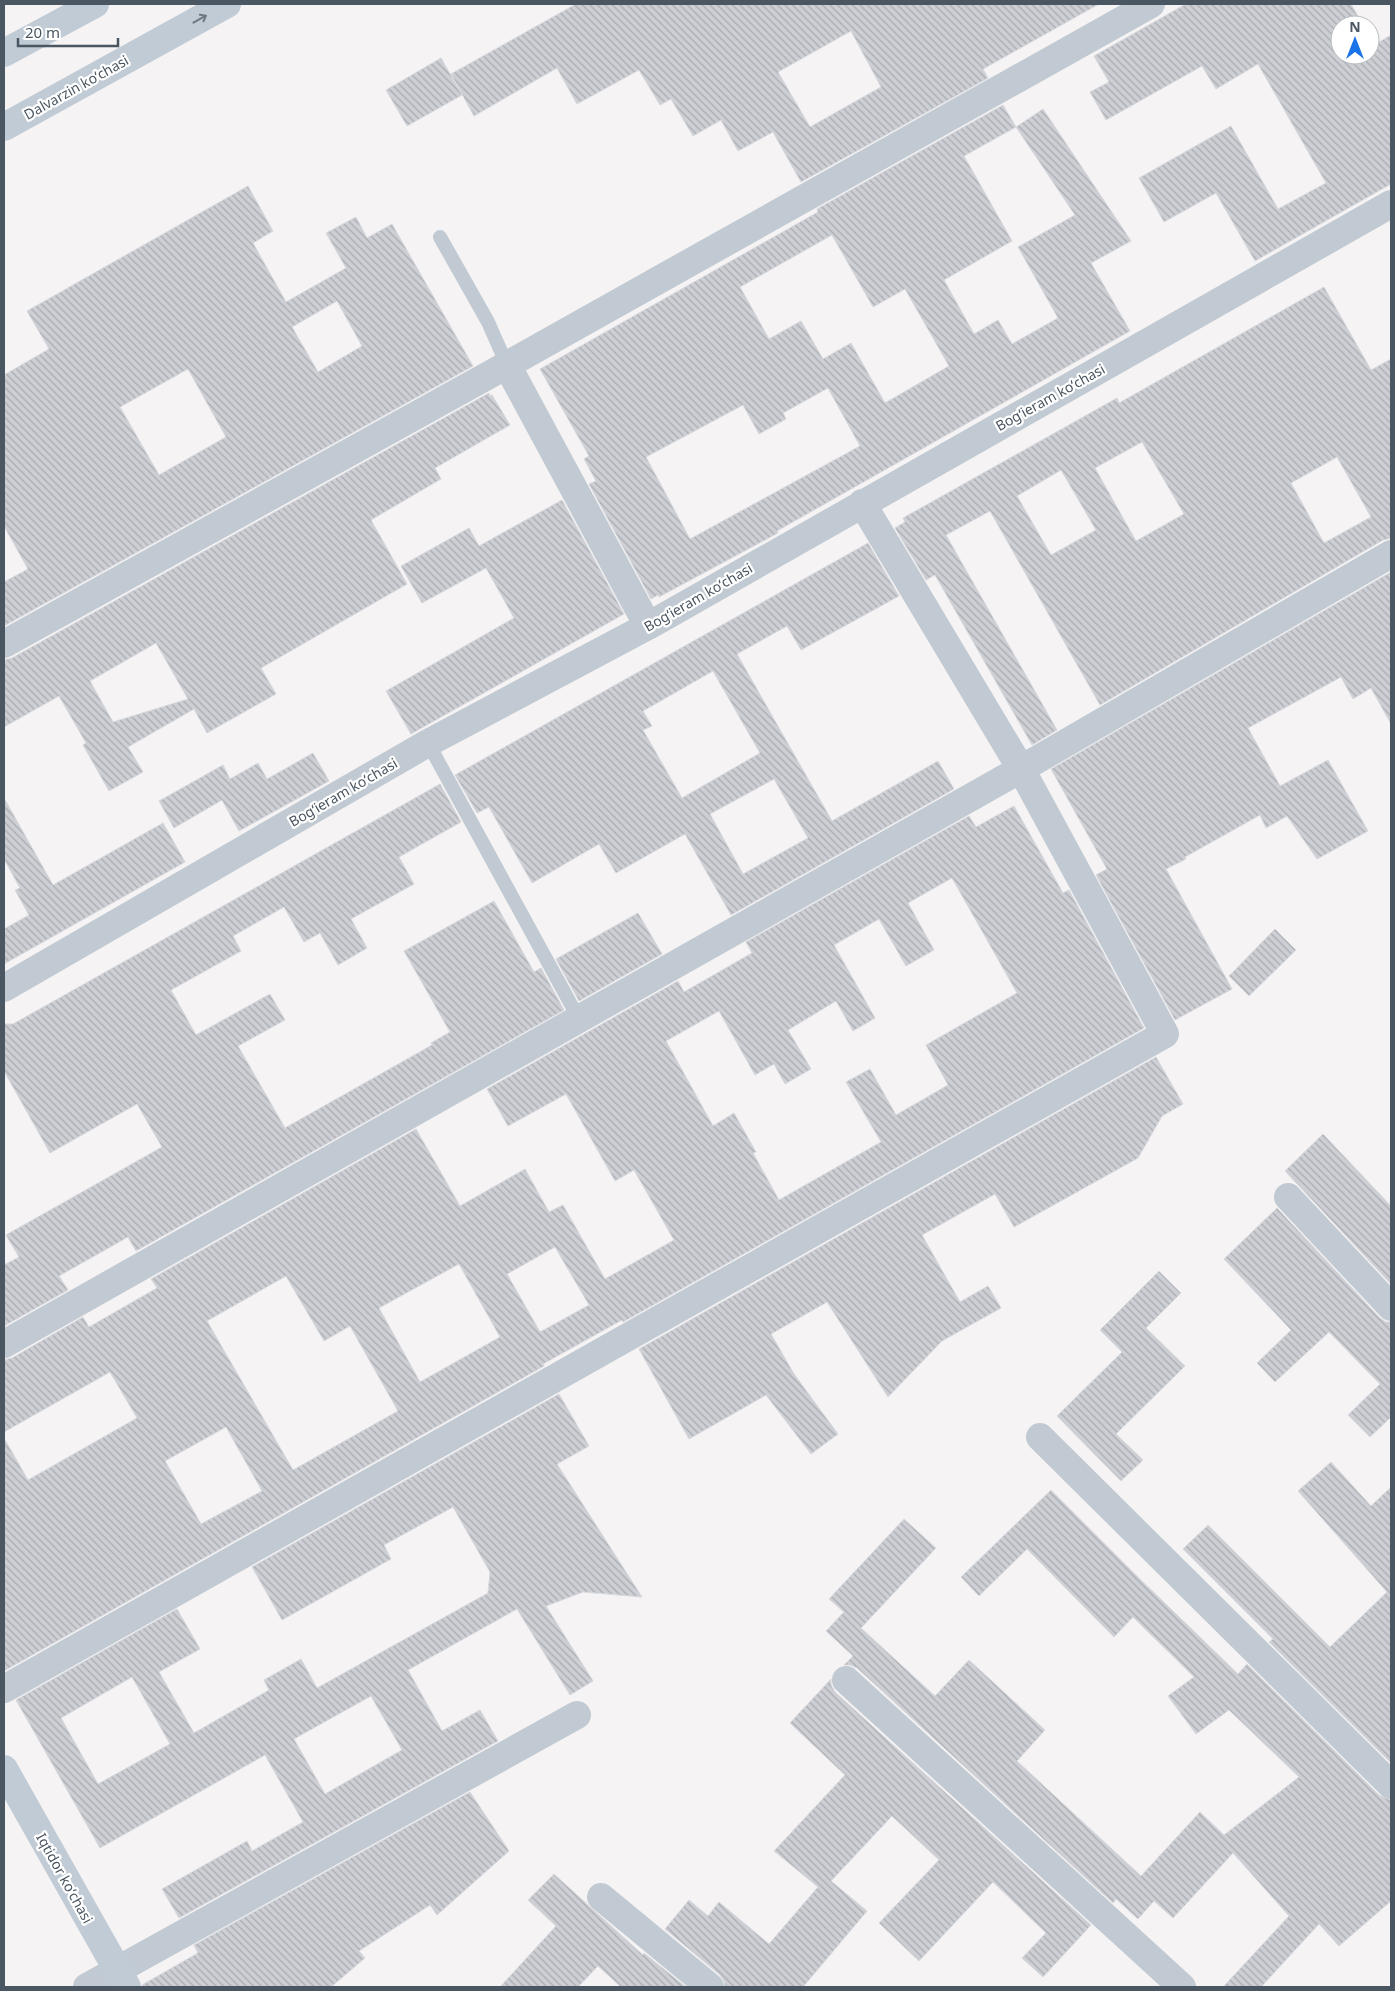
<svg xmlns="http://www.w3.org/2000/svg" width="1395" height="1991" viewBox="0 0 1395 1991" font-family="'Noto Sans',sans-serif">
<defs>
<pattern id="building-back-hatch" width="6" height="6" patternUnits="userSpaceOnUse" patternTransform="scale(1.25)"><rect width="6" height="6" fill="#cdcfd5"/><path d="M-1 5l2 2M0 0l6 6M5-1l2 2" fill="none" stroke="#a8abb0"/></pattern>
</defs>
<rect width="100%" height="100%" fill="#f5f3f3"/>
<path fill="url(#building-back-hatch)" stroke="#d7d9de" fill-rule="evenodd" d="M 576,4 L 1099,4 L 983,69 L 988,78 L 801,182 L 773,132 L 738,151 L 721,120 L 693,136 L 671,99 L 660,105 L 639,70 L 577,104 L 557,68 L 474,116 L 451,74 ZM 851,31 L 881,87 L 810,127 L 778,72 Z
M 1186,4 L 1351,4 L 1363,25 L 1340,25 L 1340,55 L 1370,55 L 1370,38 L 1374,45 L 1391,35 L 1391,184 L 1255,261 L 1216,193 L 1164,222 L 1139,178 L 1231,126 L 1278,209 L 1326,183 L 1258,64 L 1216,89 L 1202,66 L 1106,120 L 1090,92 L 1109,82 L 1094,56 Z
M 441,58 L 462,95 L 407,126 L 386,90 Z
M 1003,105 L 1016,127 L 1043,109 L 1131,241 L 1091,263 L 1130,331 L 777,531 L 778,533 L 659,597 L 658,595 L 651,599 L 589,484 L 596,481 L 584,459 L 589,456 L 540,369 L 818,212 L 817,209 ZM 1016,127 L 1075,215 L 1018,247 L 1058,318 L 1012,344 L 998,320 L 974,334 L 944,280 L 1012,241 L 964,156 ZM 832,235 L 873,307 L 905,289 L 949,366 L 885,403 L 851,343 L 823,359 L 801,321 L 769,339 L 740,287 ZM 828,388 L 860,446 L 690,539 L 646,457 L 743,405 L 759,434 L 786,419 L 783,413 Z
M 248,186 L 273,231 L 253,243 L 286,302 L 346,268 L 326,233 L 356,217 L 367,238 L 392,224 L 473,366 L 4,626 L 4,582 L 28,569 L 4,526 L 4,375 L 49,349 L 27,311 ZM 337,301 L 362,346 L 318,372 L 292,327 ZM 188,369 L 226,437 L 159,475 L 120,407 Z
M 1324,287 L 1371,370 L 1391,359 L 1391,538 L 1383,540 L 1100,705 L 990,511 L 946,535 L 1057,730 L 1032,745 L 935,575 L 926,580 L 895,528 L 905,522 L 903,518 L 1117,398 L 1119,403 ZM 1142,442 L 1184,514 L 1136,541 L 1095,468 ZM 1337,457 L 1371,517 L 1324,543 L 1291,483 ZM 1061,470 L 1096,530 L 1051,555 L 1017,496 Z
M 489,393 L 490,396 L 492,395 L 510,425 L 435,468 L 441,479 L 371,520 L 407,584 L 261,668 L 276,694 L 207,733 L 194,709 L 128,747 L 143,772 L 109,791 L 83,745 L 86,743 L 59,696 L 4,727 L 4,660 L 12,658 ZM 156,643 L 188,699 L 113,722 L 90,681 Z
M 562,500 L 624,614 L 411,734 L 386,691 L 514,618 L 486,568 L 422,603 L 401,566 L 469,528 L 479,546 Z
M 868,543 L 899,596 L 801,650 L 787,626 L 737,654 L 832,821 L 938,761 L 954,789 L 731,915 L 685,834 L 616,873 L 599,844 L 532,883 L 489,807 L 477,813 L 455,775 ZM 713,671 L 760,753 L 682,798 L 643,730 L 652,726 L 643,711 ZM 774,779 L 808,838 L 743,874 L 710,814 Z
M 1391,572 L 1391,724 L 1371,688 L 1353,699 L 1341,677 L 1248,728 L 1280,786 L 1328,760 L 1368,831 L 1317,859 L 1287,816 L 1266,828 L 1260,815 L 1185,857 L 1186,859 L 1166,869 L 1232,989 L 1175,1020 L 1096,875 L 1107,869 L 1051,769 Z
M 313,753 L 329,781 L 239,831 L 222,800 L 174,828 L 159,801 L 223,765 L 230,779 L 258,763 L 267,779 Z
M 440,784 L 461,822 L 399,857 L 414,884 L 351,919 L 367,948 L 338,965 L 320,933 L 304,942 L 284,907 L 233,936 L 241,951 L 171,990 L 196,1035 L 270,994 L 285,1020 L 238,1046 L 285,1128 L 432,1045 L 431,1043 L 450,1032 L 404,951 L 494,901 L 534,972 L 541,968 L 564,1010 L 136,1251 L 128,1237 L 59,1276 L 68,1290 L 4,1326 L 4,1265 L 19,1257 L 6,1235 L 162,1147 L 137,1104 L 50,1153 L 4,1071 L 4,1024 L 13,1024 Z
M 4,798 L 53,885 L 163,823 L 185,862 L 4,964 L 4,929 L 29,915 L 15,890 L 20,888 L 4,859 Z
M 1014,806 L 1063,893 L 1069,890 L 1144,1028 L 623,1322 L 622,1320 L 543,1364 L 544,1366 L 4,1671 L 4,1438 L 28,1480 L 137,1418 L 110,1372 L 4,1432 L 4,1360 L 12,1358 L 83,1317 L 89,1327 L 157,1288 L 151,1279 L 416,1129 L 460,1206 L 525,1169 L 549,1212 L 563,1205 L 605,1279 L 674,1240 L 634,1170 L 615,1181 L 566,1094 L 508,1126 L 487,1089 L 678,981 L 684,992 L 752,953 L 746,942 L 969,816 L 976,827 ZM 952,878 L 1017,993 L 926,1045 L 948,1085 L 896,1115 L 870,1069 L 846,1082 L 881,1142 L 779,1200 L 753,1153 L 756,1152 L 734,1113 L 713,1126 L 666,1041 L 719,1011 L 755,1075 L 774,1064 L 785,1084 L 811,1069 L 788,1030 L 836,1001 L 853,1031 L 875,1018 L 834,945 L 879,919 L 906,966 L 934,950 L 908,903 ZM 555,1247 L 589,1305 L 540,1332 L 507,1274 ZM 459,1264 L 500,1337 L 420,1382 L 379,1308 ZM 286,1276 L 324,1341 L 350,1326 L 398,1411 L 293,1470 L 207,1321 ZM 226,1427 L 262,1491 L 201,1524 L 165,1461 Z
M 638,913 L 662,954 L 579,1001 L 556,959 Z
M 1275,929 L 1296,950 L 1249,996 L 1229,976 Z
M 1156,1057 L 1183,1104 L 1162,1116 L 1138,1158 L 1014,1227 L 995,1194 L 922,1235 L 960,1302 L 988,1286 L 1001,1308 L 942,1341 L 888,1397 L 827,1302 L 771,1334 L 794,1374 L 838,1434 L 811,1454 L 766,1395 L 689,1439 L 639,1349 Z
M 1323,1134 L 1391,1206 L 1391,1284 L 1285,1171 Z
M 1277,1208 L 1380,1318 L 1386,1322 L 1391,1322 L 1391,1417 L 1370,1437 L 1348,1415 L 1380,1384 L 1329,1332 L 1275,1382 L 1257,1363 L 1291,1330 L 1224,1259 Z
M 1159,1271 L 1181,1293 L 1146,1328 L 1185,1366 L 1116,1434 L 1143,1460 L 1121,1481 L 1057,1416 L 1122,1352 L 1100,1330 Z
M 559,1394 L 589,1446 L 557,1464 L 642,1597 L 583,1592 L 546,1606 L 593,1681 L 570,1695 L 517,1609 L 408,1670 L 442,1731 L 480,1710 L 498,1741 L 179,1918 L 162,1889 L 247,1841 L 252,1851 L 303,1822 L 265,1755 L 100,1848 L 16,1700 L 177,1609 L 200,1649 L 159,1672 L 194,1733 L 269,1690 L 264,1680 L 301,1659 L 317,1688 L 488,1593 L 490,1572 L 453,1507 L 384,1545 L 391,1559 L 282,1620 L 252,1567 ZM 132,1677 L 170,1744 L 98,1784 L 61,1718 ZM 371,1696 L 402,1750 L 325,1794 L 294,1739 Z
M 1331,1462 L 1371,1506 L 1391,1487 L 1391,1763 L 1269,1642 L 1273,1639 L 1183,1549 L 1208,1525 L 1330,1647 L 1387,1592 L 1298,1491 Z
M 1051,1490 L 1140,1579 L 1238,1674 L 1247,1664 L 1380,1796 L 1391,1800 L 1391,1901 L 1339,1946 L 1319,1924 L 1261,1987 L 1223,1987 L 1289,1916 L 1233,1853 L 1173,1918 L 1154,1901 L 1138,1919 L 1116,1899 L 1113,1903 L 857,1668 L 850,1665 L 844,1665 L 853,1656 L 826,1631 L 844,1612 L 829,1599 L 904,1519 L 936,1548 L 861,1628 L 935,1696 L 969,1660 L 1045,1730 L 1017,1761 L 1141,1876 L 1200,1812 L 1224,1835 L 1299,1777 L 1229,1710 L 1196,1734 L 1168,1696 L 1194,1677 L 1133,1617 L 1114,1637 L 1027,1549 L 979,1596 L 961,1577 Z
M 831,1679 L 831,1685 L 835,1692 L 1091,1925 L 1043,1977 L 1022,1958 L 1046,1933 L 993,1882 L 919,1961 L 879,1923 L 939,1860 L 892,1816 L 831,1881 L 867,1911 L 803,1987 L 725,1987 L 724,1981 L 720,1975 L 665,1929 L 689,1900 L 708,1916 L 719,1902 L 769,1944 L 818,1887 L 774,1851 L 845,1775 L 790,1723 Z
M 470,1792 L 509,1851 L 437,1915 L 430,1905 L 359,1951 L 365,1958 L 331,1987 L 143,1987 L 142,1985 L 198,1953 L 194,1945 Z
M 554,1874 L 643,1955 L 644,1953 L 686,1987 L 621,1987 L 598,1966 L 578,1987 L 500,1987 L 556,1926 L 528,1900 Z"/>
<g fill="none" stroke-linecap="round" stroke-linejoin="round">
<path stroke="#c1cad2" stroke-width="14" d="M 440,237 L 488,322 L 507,365
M 428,743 L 579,1019"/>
<path stroke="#c1cad2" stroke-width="28" d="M 507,365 L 648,626
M 4,644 L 507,365 L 1151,4
M 4,988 L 428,743 L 648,626 L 1391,204
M 1288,1197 L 1391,1307
M 4,1344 L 1021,769 L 1391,554
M 1040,1437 L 1391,1785
M 846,1680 L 1182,1987
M 4,1689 L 1165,1034 L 1021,769 L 862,503
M 601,1897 L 710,1987
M 87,1987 L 577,1715"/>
<path stroke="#c1cbd6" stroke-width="28" d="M 4,53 L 95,4
M 4,127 L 227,4
M 4,1769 L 127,1987"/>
</g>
<defs><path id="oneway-shaft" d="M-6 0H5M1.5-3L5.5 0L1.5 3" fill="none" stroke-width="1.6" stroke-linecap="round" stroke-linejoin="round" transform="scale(1.25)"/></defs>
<use stroke="#6e7984" href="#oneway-shaft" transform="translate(200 19) rotate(-29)"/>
<g text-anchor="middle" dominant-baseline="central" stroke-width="4.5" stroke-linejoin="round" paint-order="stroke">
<g font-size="14" fill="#4a5661" stroke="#fff">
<text transform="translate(76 87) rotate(-29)">Dalvarzin koʻchasi</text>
<text transform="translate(1050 397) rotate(-29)">Bogʻieram koʻchasi</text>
<text transform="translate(698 597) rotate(-30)">Bogʻieram koʻchasi</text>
<text transform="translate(343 792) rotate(-30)">Bogʻieram koʻchasi</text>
<text transform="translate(65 1878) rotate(61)">Iqtidor koʻchasi</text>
</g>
</g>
<rect width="1395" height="1991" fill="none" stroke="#4a5661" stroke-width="10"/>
<g transform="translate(1355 40)"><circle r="24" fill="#ffffff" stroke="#b7bbc0"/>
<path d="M0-4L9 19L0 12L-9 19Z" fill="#1a73e8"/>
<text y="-8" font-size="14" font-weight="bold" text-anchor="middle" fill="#4a5661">N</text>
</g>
<path d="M18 38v8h100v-8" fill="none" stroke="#4a5661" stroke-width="2.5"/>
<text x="25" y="38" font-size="15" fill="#4a5661" stroke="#ffffff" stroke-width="4" paint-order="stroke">20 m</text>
</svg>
